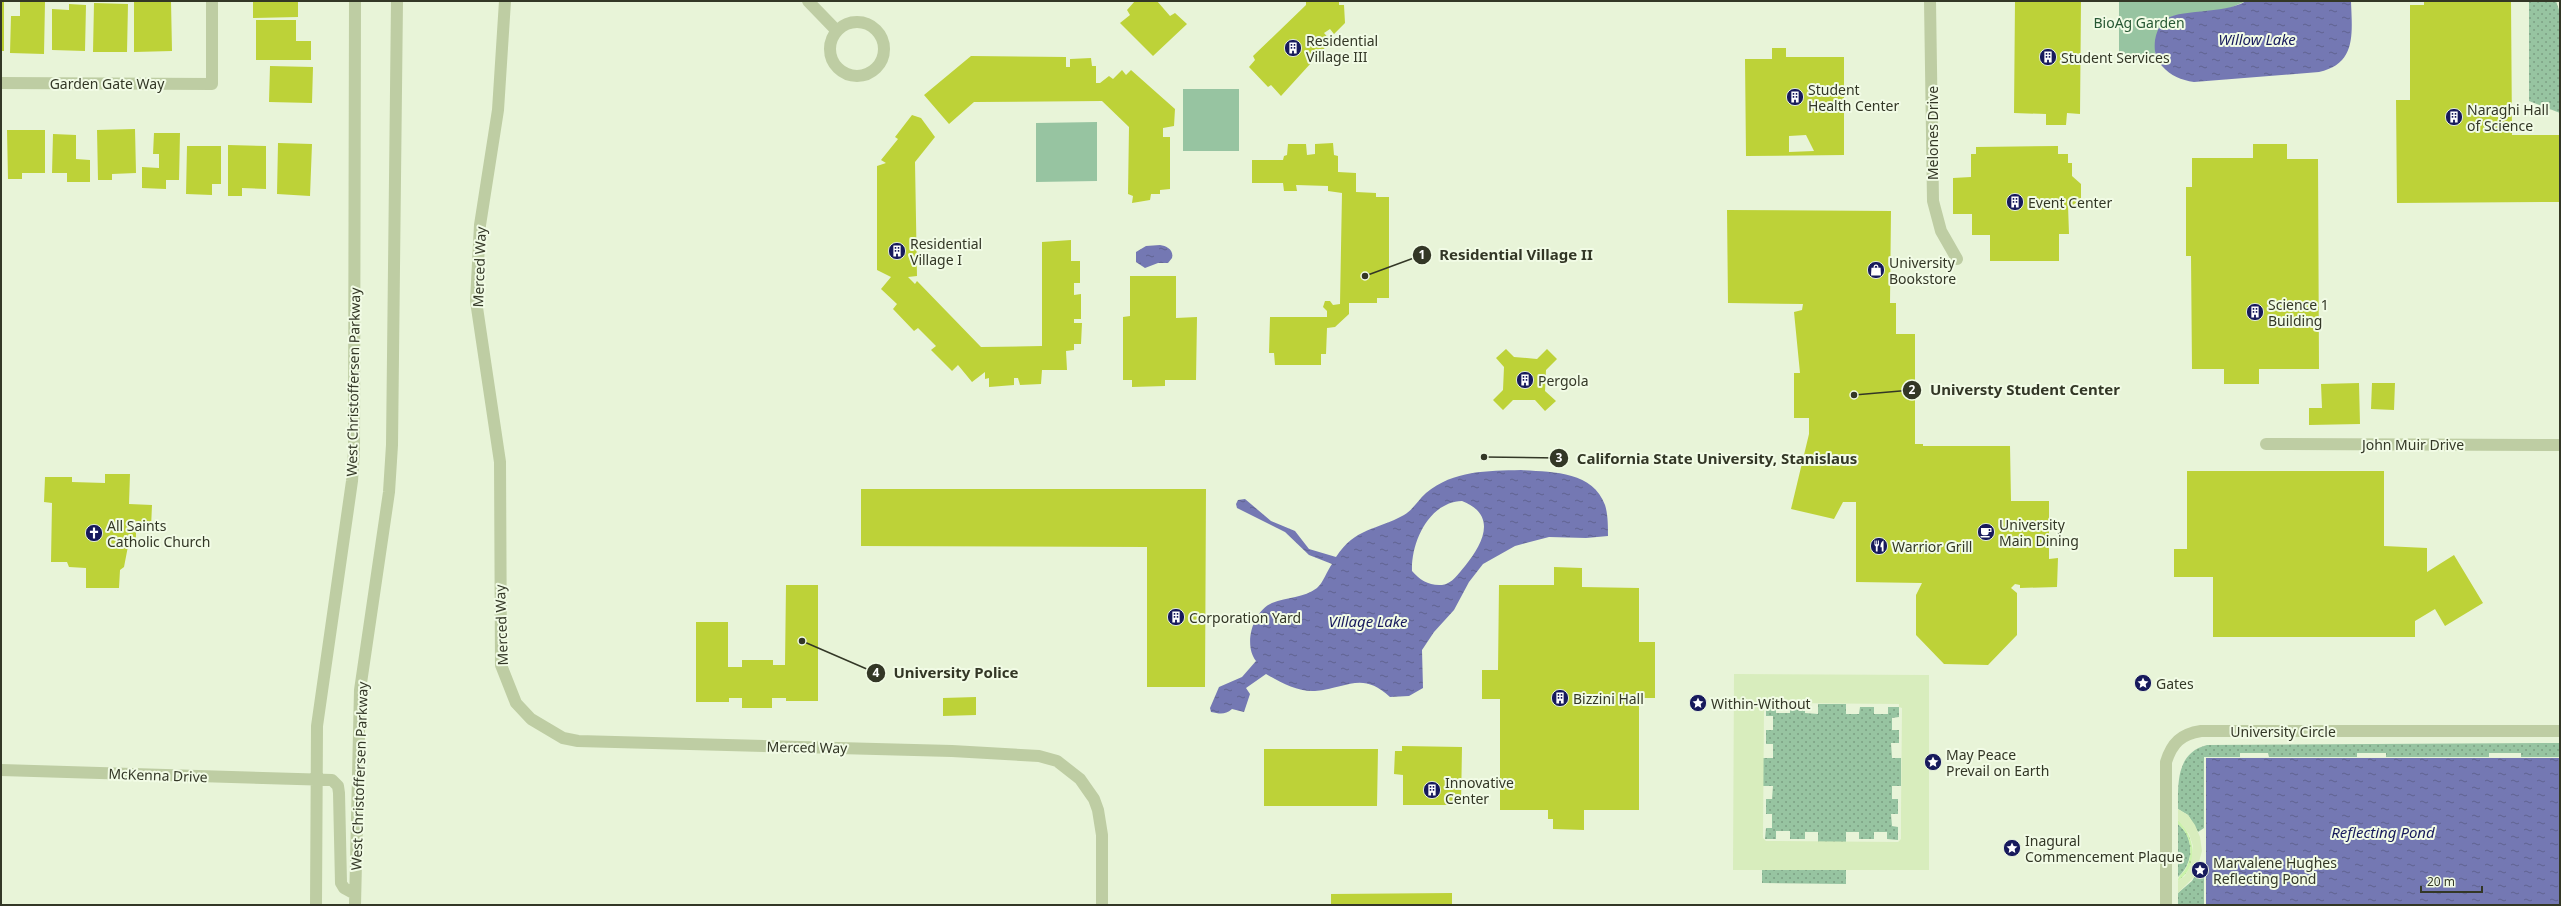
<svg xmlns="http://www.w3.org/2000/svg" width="2561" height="906" viewBox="0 0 2561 906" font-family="'Noto Sans',sans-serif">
<defs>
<pattern id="grass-dots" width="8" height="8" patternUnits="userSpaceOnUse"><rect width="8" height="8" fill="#97c4a1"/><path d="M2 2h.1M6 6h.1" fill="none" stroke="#7ca083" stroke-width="1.8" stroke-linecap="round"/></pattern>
<pattern id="sand-dots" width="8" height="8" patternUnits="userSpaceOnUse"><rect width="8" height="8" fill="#cbf3ab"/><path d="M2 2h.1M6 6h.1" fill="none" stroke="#afd193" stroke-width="1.8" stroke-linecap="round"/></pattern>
<pattern id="water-ripples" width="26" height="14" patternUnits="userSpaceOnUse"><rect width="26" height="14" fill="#7478b3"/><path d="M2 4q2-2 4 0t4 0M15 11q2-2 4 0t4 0" fill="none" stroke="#606391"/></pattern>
</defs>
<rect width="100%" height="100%" fill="#e8f4d8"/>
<path fill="url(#grass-dots)" d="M 2529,1 L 2556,1 L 2560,13 L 2560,113 L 2529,101 Z
M 1818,704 L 1846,704 L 1846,714 L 1859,714 L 1860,707 L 1874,707 L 1874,714 L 1888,714 L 1888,707 L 1899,707 L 1899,717 L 1892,718 L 1892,730 L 1899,730 L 1899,743 L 1891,743 L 1892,758 L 1901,758 L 1901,786 L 1892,786 L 1892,799 L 1898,799 L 1898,814 L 1891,814 L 1892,826 L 1898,827 L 1898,840 L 1887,839 L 1887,832 L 1874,832 L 1874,839 L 1859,839 L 1859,832 L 1846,832 L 1846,842 L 1818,842 L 1818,832 L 1805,832 L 1805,839 L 1790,839 L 1790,831 L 1776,831 L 1776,839 L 1765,839 L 1766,828 L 1772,828 L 1772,814 L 1766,814 L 1766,799 L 1772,799 L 1773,786 L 1763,786 L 1763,758 L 1773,758 L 1773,744 L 1766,744 L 1766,730 L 1773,730 L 1773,716 L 1766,716 L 1766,706 L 1776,706 L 1776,713 L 1790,713 L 1790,706 L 1805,706 L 1805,713 L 1818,714 Z
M 2560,743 L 2560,757 L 2521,757 L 2521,753 L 2489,753 L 2489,757 L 2386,757 L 2386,753 L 2357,753 L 2357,757 L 2269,757 L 2268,753 L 2240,753 L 2240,757 L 2204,757 L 2204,828 L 2198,832 L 2188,815 L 2178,809 C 2178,783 2176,753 2207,745 Z
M 2178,824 C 2195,838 2194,863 2178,877 Z
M 1762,870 L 1846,870 L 1846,884 L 1762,883 Z
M 2198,870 L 2204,873 L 2204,905 L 2178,905 L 2178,893 L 2192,881 Z"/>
<path fill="url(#sand-dots)" d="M 2178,820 C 2195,836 2200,866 2178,881 C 2178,875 2184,873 2186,868 C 2194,853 2191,835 2178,824 Z"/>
<path fill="#97c4a1" d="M 2119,1 L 2246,1 L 2223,11 L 2173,16 L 2156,37 L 2155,54 L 2131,62 L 2119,52 Z
M 1183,89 L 1239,89 L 1239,151 L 1183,151 Z
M 1097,122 L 1097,181 L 1036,182 L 1036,123 Z"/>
<path fill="#d8edbd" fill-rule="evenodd" d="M 1734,674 L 1929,675 L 1929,870 L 1733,870 ZM 1767,703 L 1899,704 L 1899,707 L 1902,708 L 1901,814 L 1901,839 L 1898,842 L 1766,841 L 1763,838 L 1764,706 Z
M 2178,809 L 2188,815 L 2195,825 L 2200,837 L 2202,851 L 2195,876 L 2178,893 L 2178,881 L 2185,876 L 2191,864 L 2193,846 L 2189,834 L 2178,820 Z"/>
<path fill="url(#water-ripples)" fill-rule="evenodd" d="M 2246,1 L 2351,1 C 2352,33 2357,64 2319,72 L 2194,82 C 2181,80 2171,76 2162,66 C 2155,58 2154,50 2155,40 C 2156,34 2159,25 2164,21 C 2176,8 2224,15 2246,1 Z
M 1160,245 C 1167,246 1174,250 1172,258 L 1168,263 L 1158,263 L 1145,268 L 1136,262 L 1136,252 L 1146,246 Z
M 1521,470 C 1552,472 1593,471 1605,505 C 1608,514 1608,527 1608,536 L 1586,538 L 1549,537 L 1515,546 L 1483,564 L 1469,582 L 1454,610 L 1434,632 L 1422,650 L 1423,688 L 1409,696 L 1390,697 C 1362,671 1348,688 1315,691 C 1298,692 1281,683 1266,674 L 1246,688 L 1250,694 L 1244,712 L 1232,709 C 1225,715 1220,714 1211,712 L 1210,708 L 1219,687 L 1242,677 L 1256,661 C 1243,644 1253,611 1272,603 C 1287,597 1304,598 1317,588 C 1323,583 1327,571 1332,564 L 1309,555 L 1285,532 L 1237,508 L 1236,504 L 1238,500 L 1245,499 L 1271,521 L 1295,531 L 1309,549 L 1336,557 C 1356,527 1375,531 1404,515 C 1413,510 1418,500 1426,493 C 1454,470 1487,471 1521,470 ZM 1462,501 C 1498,515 1483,544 1465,566 C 1459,573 1452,584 1442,585 C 1429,586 1420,580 1412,571 C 1411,542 1429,502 1462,501 Z
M 2206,758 L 2560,758 L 2560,905 L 2206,905 Z"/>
<path fill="#bdd238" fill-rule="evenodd" d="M 1,1 L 4,1 L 4,51 L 1,51 Z
M 20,1 L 45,2 L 44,54 L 10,53 L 11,16 L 20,16 Z
M 134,1 L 171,1 L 172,51 L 134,52 Z
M 253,1 L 298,1 L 298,17 L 253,18 Z
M 1135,1 L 1157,1 L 1170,16 L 1175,13 L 1187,24 L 1153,56 L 1120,23 L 1130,15 L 1127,10 Z
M 1306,1 L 1339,1 L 1339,5 L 1344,5 L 1345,23 L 1334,34 L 1330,29 L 1324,33 L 1331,41 L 1281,96 L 1271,85 L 1268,87 L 1249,67 L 1255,60 L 1253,56 L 1306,5 Z
M 2015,1 L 2081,1 L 2080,114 L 2067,113 L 2066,125 L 2046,125 L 2046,114 L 2014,113 Z
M 2424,1 L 2511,1 L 2512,135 L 2560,135 L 2560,202 L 2397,203 L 2396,100 L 2410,100 L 2410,5 L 2424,5 Z
M 94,3 L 128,4 L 127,52 L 93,52 Z
M 69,4 L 86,5 L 85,51 L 52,50 L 52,9 L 69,10 Z
M 256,20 L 296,20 L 296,41 L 311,41 L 311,60 L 256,60 Z
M 1772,48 L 1786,48 L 1786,57 L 1844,57 L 1844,155 L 1746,156 L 1745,59 L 1772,59 ZM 1806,135 L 1814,151 L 1789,152 L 1789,136 Z
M 971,56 L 1066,57 L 1066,67 L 1070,67 L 1070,59 L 1091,58 L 1092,66 L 1096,66 L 1096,83 L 1100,83 L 1109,76 L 1113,79 L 1122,70 L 1126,75 L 1131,70 L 1175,109 L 1174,126 L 1163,128 L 1163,137 L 1170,137 L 1170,189 L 1160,190 L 1160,194 L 1151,194 L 1150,200 L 1132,203 L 1133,196 L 1128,194 L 1129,127 L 1102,101 L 974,102 L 949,124 L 924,95 Z
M 270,66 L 313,67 L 312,103 L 269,102 Z
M 912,115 L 921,118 L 935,137 L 915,162 L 917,276 L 908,277 L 915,284 L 917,281 L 981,347 L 1042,346 L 1042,242 L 1071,240 L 1071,261 L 1080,261 L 1080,283 L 1074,283 L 1074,295 L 1081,294 L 1081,319 L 1074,319 L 1074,323 L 1082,323 L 1081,344 L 1074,344 L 1074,350 L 1066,351 L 1067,370 L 1042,370 L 1041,384 L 1020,385 L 1018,378 L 1014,378 L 1014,385 L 989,387 L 989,378 L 985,379 L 985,372 L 972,382 L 958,365 L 952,371 L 931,350 L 936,346 L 918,328 L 914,331 L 893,309 L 897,304 L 881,289 L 891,277 L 877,270 L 877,166 L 886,163 L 881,160 L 898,139 L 895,137 Z
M 135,129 L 136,173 L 112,174 L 112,180 L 98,180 L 97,130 Z
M 7,130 L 45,130 L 45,173 L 22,173 L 22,179 L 8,179 Z
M 154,133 L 180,133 L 179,180 L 166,180 L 166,189 L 142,188 L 142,167 L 159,168 L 159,154 L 153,154 Z
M 53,134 L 76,135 L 76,159 L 90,160 L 90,182 L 67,182 L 67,173 L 52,173 Z
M 278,143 L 312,144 L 310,196 L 277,194 Z
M 1333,143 L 1334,155 L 1338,156 L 1338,172 L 1356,173 L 1356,192 L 1376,193 L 1376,197 L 1389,197 L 1389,298 L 1377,298 L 1377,303 L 1349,303 L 1349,314 L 1335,327 L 1327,328 L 1326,354 L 1321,354 L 1321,365 L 1275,365 L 1274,353 L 1269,353 L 1270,317 L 1327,317 L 1327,311 L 1323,307 L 1325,301 L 1330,301 L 1333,305 L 1340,304 L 1342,193 L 1328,191 L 1328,186 L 1296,185 L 1297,191 L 1284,191 L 1283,183 L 1252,183 L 1252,160 L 1283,160 L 1284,156 L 1287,155 L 1288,144 L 1306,144 L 1307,155 L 1315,154 L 1315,144 Z
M 2253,144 L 2287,144 L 2287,159 L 2318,159 L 2319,369 L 2259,369 L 2259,384 L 2224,384 L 2224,369 L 2192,369 L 2191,256 L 2186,256 L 2186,187 L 2192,187 L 2192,158 L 2253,158 Z
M 228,145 L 266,146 L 266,189 L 242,188 L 242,196 L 228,196 Z
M 187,146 L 221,146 L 221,184 L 212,184 L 212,195 L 186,194 Z
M 2058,146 L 2058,154 L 2068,154 L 2068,163 L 2072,163 L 2072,176 L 2081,184 L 2081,199 L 2073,205 L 2068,205 L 2069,234 L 2059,234 L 2059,261 L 1990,261 L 1990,235 L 1972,235 L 1972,214 L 1953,214 L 1953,178 L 1971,177 L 1971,154 L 1976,154 L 1976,147 Z
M 1727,210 L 1891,211 L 1890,303 L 1896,303 L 1896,334 L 1915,334 L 1915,444 L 1923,444 L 1923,446 L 2010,446 L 2011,501 L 2049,501 L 2049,559 L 2058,558 L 2057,587 L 2020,588 L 2020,585 L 2015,584 L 2011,588 L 2017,593 L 2017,635 L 1988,665 L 1944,664 L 1916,635 L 1916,595 L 1922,583 L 1856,582 L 1856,502 L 1843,502 L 1834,519 L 1791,509 L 1809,434 L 1809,418 L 1794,418 L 1794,373 L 1800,373 L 1794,312 L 1802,310 L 1803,304 L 1728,303 Z
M 1130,276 L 1176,276 L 1176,318 L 1197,317 L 1196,380 L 1165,380 L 1165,386 L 1132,387 L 1132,380 L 1123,380 L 1123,317 L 1130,316 Z
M 1506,349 L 1514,357 L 1537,359 L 1547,349 L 1557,359 L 1546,370 L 1545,391 L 1556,401 L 1545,411 L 1535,400 L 1513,400 L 1503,410 L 1493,400 L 1503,390 L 1504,367 L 1496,358 Z
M 2359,383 L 2360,424 L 2309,425 L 2309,408 L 2322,408 L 2321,384 Z
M 2372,383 L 2395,383 L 2394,410 L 2371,409 Z
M 2187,471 L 2384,471 L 2384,546 L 2427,548 L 2427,572 L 2454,555 L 2483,603 L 2445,626 L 2435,609 L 2415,621 L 2415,637 L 2213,637 L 2213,577 L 2174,577 L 2174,549 L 2187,549 Z
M 105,474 L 130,474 L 129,504 L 152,505 L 151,528 L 136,528 L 136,538 L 129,541 L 124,567 L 120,570 L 119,588 L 86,588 L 86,568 L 69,567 L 67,562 L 51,562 L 52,503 L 44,502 L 45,477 L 72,477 L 72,482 L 105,483 Z
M 861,489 L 1206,489 L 1205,687 L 1147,687 L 1147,547 L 861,546 Z
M 1554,567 L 1582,568 L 1582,587 L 1639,588 L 1639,642 L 1655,642 L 1655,698 L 1639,698 L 1639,810 L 1584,810 L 1584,830 L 1553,829 L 1553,819 L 1548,819 L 1548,810 L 1500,810 L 1500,699 L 1482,699 L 1482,670 L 1498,670 L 1499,585 L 1554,585 Z
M 786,585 L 818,585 L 818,701 L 786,701 L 786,698 L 772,698 L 772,708 L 742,708 L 742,698 L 729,698 L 729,702 L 696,702 L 696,622 L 728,622 L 728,667 L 742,667 L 742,660 L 773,660 L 773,665 L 785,665 Z
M 976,697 L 976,715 L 943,716 L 943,698 Z
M 1402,746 L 1462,747 L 1461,805 L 1403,805 L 1403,775 L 1394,774 L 1395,751 L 1402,751 Z
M 1264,749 L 1378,749 L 1377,806 L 1264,806 Z
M 1452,893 L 1452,905 L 1331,905 L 1331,894 Z"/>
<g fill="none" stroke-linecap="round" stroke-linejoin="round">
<path stroke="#becda3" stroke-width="12" d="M 505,1 L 498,110 L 480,225 L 476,301 L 500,462 L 501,665 L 516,703 L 531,719 L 563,738 L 578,741 L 952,751 L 1039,756 L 1057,761 L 1080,779 L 1094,799 L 1098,810 L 1102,835 L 1102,905
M 808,1 L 837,31
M 1930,1 L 1933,201 L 1941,231 L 1957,259
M830 49a27 27 0 1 1 54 0a27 27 0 1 1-54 0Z
M 1,83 L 212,84 L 212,1
M 2266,444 L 2560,445
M 1,770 L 332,780 L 338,786 L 339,793 L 341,883 L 344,888 L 355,894
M 316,905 L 317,726 L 352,481 L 354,451 L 355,1
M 355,905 L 360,690 L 389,492 L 392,445 L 397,1
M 2166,905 L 2166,762 C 2172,743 2181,734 2201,731 L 2560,731"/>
</g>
<defs>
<symbol id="building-disc" viewBox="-11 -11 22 22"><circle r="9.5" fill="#171a5c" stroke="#f1fbe5"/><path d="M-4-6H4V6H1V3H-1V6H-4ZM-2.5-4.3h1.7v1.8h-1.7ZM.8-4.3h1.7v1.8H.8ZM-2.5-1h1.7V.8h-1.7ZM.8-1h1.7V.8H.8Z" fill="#fff"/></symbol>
<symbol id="shop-disc" viewBox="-11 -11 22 22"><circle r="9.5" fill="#171a5c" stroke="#f1fbe5"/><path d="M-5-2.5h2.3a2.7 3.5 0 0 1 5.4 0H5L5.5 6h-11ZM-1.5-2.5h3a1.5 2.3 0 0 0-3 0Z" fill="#fff"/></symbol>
<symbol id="cafe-disc" viewBox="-11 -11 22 22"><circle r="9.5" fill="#171a5c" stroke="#f1fbe5"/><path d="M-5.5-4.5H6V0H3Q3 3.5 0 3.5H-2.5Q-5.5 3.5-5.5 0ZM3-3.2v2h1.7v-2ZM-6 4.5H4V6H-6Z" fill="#fff"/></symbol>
<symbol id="church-disc" viewBox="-11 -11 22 22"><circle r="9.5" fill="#171a5c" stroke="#f1fbe5"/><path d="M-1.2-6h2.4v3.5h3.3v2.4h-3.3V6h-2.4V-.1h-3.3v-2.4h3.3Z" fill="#fff"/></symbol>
<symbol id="restaurant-disc" viewBox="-11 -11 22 22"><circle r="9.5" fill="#171a5c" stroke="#f1fbe5"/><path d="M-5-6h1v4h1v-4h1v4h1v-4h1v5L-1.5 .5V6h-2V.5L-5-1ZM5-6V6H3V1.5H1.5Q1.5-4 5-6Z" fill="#fff"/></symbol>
<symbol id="sight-disc" viewBox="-11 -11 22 22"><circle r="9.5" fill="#171a5c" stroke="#f1fbe5"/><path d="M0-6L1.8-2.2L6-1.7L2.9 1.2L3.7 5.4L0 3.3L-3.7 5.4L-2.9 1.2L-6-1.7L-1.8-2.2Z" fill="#fff"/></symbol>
</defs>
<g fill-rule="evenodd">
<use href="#building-disc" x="1283" y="38" width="20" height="20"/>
<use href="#building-disc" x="2038" y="47" width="20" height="20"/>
<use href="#building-disc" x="1785" y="87" width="20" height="20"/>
<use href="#building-disc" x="2444" y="107" width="20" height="20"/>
<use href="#building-disc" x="2005" y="192" width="20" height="20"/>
<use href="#building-disc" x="887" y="241" width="20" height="20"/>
<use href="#shop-disc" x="1866" y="260" width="20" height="20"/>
<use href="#building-disc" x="2245" y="302" width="20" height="20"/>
<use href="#building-disc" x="1515" y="370" width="20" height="20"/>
<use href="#cafe-disc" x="1976" y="522" width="20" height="20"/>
<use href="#church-disc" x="84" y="523" width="20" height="20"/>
<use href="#restaurant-disc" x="1869" y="536" width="20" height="20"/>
<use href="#building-disc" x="1166" y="607" width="20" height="20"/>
<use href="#sight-disc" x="2133" y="673" width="20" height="20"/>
<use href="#building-disc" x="1550" y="688" width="20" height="20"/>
<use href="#sight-disc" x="1688" y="693" width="20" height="20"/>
<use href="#sight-disc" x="1923" y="752" width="20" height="20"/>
<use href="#building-disc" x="1422" y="780" width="20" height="20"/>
<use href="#sight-disc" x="2002" y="838" width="20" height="20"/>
<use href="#sight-disc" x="2190" y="860" width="20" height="20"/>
</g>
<g text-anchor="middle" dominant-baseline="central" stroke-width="4" stroke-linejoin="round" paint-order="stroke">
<g font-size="14" fill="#275834" stroke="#f1fbe5">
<text x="2139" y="22">BioAg Garden</text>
</g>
<g font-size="14" fill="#333726" stroke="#f1fbe5" text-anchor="start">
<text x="1306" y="40">Residential<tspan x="1306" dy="16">Village III</tspan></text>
<text x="2061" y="57">Student Services</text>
<text x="1808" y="89">Student<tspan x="1808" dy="16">Health Center</tspan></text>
<text x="2467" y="109">Naraghi Hall<tspan x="2467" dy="16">of Science</tspan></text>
<text x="2028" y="202">Event Center</text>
<text x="910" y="243">Residential<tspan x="910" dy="16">Village I</tspan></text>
<text x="1889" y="262">University<tspan x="1889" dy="16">Bookstore</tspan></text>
<text x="2268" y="304">Science 1<tspan x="2268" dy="16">Building</tspan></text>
<text x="1538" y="380">Pergola</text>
<text x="1999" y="524">University<tspan x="1999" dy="16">Main Dining</tspan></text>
<text x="107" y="525">All Saints<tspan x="107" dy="16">Catholic Church</tspan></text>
<text x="1892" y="546">Warrior Grill</text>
<text x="1189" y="617">Corporation Yard</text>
<text x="2156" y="683">Gates</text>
<text x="1573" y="698">Bizzini Hall</text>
<text x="1711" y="703">Within-Without</text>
<text x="1946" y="754">May Peace<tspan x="1946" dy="16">Prevail on Earth</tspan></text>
<text x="1445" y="782">Innovative<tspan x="1445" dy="16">Center</tspan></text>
<text x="2025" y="840">Inagural<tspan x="2025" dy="16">Commencement Plaque</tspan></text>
<text x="2213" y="862">Marvalene Hughes<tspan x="2213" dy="16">Reflecting Pond</tspan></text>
</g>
<g font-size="14" fill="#333726" stroke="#f1fbe5">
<text x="107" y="83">Garden Gate Way</text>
<text transform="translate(1932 133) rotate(-90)">Melones Drive</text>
<text transform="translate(479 267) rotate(-88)">Merced Way</text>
<text transform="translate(353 382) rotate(-89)">West Christoffersen Parkway</text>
<text x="2413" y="444">John Muir Drive</text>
<text transform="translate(501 625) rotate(-92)">Merced Way</text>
<text x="2283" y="731">University Circle</text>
<text transform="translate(807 747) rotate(1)">Merced Way</text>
<text transform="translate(158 775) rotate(2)">McKenna Drive</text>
<text transform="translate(359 776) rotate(-88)">West Christoffersen Parkway</text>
</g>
<g font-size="15" font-style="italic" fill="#171a5c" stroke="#f1fbe5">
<text x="2257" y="39">Willow Lake</text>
<text x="1368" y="621">Village Lake</text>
<text x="2383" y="832">Reflecting Pond</text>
</g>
</g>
<path fill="none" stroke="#333726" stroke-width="1.5" d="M1365 276L1422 255M1854 395L1912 390M1484 457L1559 458M802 641L876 673"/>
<g fill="#333726" stroke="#f1fbe5" stroke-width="1.5">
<circle cx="1365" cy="276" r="4"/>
<circle cx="1854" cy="395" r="4"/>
<circle cx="1484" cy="457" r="4"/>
<circle cx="802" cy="641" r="4"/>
<circle cx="1422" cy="255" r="10"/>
<circle cx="1912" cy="390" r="10"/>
<circle cx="1559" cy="458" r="10"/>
<circle cx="876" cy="673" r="10"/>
</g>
<g font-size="12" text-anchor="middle" font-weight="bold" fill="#fff">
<text x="1422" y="259">1</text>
<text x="1912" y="394">2</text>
<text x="1559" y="462">3</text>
<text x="876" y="677">4</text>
</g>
<g font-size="15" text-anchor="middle" font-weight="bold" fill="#333726" stroke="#f1fbe5" stroke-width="4" stroke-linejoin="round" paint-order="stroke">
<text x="1516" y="260">Residential Village II</text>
<text x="2025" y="395">Universty Student Center</text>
<text x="1717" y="464">California State University, Stanislaus</text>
<text x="956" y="678">University Police</text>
</g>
<rect width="2561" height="906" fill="none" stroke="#333726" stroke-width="4"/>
<path d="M2421 886v6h61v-6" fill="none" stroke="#333726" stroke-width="2"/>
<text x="2427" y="886" font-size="12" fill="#333726" stroke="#f1fbe5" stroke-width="3" paint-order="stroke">20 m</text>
</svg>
